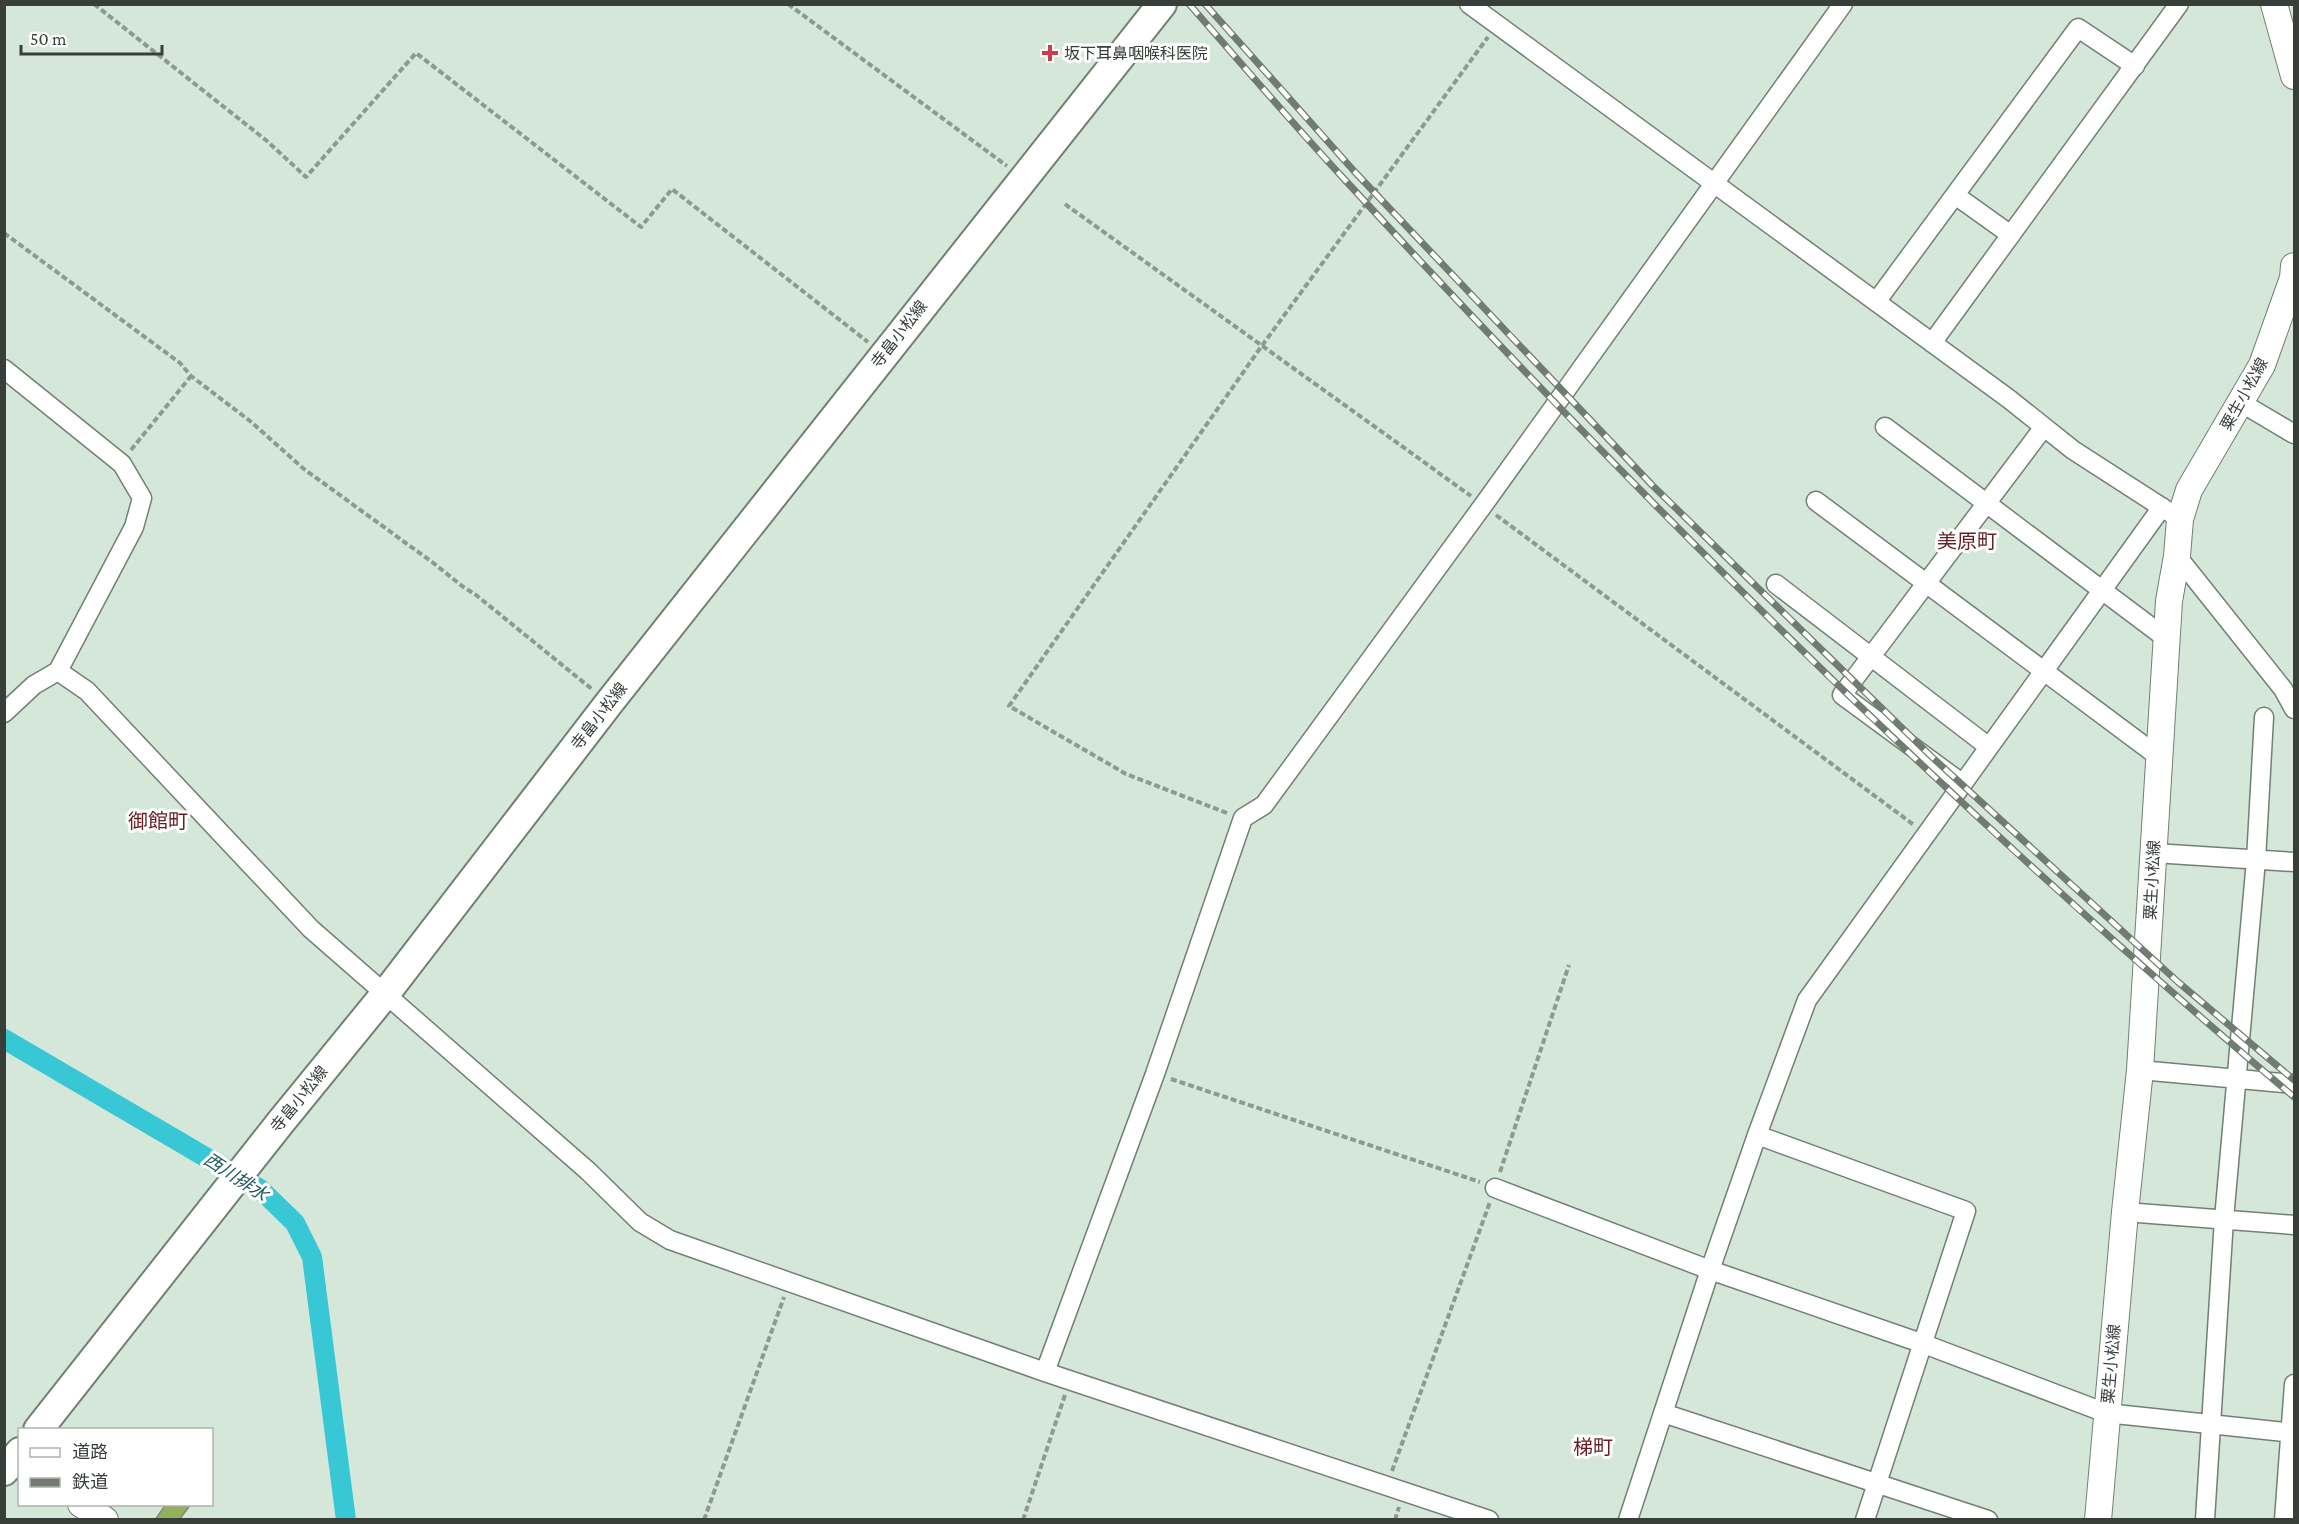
<svg xmlns="http://www.w3.org/2000/svg" width="2299" height="1524" viewBox="0 0 2299 1524" font-family="'Crimson Pro','Noto Sans JP',serif">
<rect width="100%" height="100%" fill="#d5e7d8"/>
<g fill="none" stroke-linecap="round" stroke-linejoin="round">
<path stroke="#38c8d5" stroke-width="20" d="M 4,1039 L 260,1189 L 295,1223 L 312,1257 L 346,1520"/>
</g>
<path fill="#92b15c" stroke="#828977" stroke-width="1.5" d="M 166,1504 L 191,1504 L 179,1520 L 155,1520 Z"/>
<g fill="none" stroke-linecap="round" stroke-linejoin="round">
<defs>
<path id="street" d="M 1469,4 L 2009,399 L 2073,450 L 2180,519
M 1955,195 L 2011,235
M 1876,302 L 2078,28 L 2135,66
M 1932,343 L 2179,4
M 4,369 L 122,464 L 142,498 L 134,527 L 58,671 L 34,685 L 4,713
M 2240,402 L 2294,434
M 1885,427 L 2167,639
M 1816,501 L 2159,757
M 2177,556 L 2283,689 L 2294,709
M 1776,584 L 1989,747
M 58,671 L 87,691 L 311,929 L 588,1171 L 640,1222 L 670,1240 L 1045,1372 L 1489,1520
M 1963,784 L 1842,695 L 2044,427
M 2154,853 L 2294,862
M 2140,1070 L 2294,1084
M 1757,1135 L 1807,1000 L 2162,507
M 1495,1188 L 1710,1270 L 1924,1344 L 2106,1413 L 2294,1433
M 2125,1212 L 2294,1225
M 1045,1372 L 1155,1074 L 1243,818 L 1264,805 L 1487,500 L 1843,4
M 1663,1413 L 1988,1520
M 1628,1520 L 1710,1270 L 1757,1135 L 1966,1211 L 1865,1520
M 2205,1520 L 2224,1219 L 2256,860 L 2264,717
M 2284,1520 L 2294,1384"/>
<path id="secondary" d="M 2274,4 L 2294,76
M 81,1504 L 105,1520
M 2098,1520 L 2125,1212 L 2140,1070 L 2169,601 L 2177,556 L 2180,519 L 2189,490 L 2262,365 L 2293,278 L 2294,266"/>
<path id="primary" d="M 38,1430 L 280,1123 L 386,993 L 609,703 L 1162,4
M 4,1471 L 20,1452"/>
</defs>
<use href="#street" stroke="#708174" stroke-width="21"/>
<use href="#secondary" stroke="#708174" stroke-width="28"/>
<use href="#primary" stroke="#708174" stroke-width="32"/>
<path stroke="#8d9a8f" stroke-width="4" stroke-dasharray="6 3" stroke-linecap="butt" d="M 94,4 L 267,141 L 306,177 L 416,53 L 641,227 L 672,189 L 868,342
M 788,4 L 1007,166
M 1065,204 L 1471,496
M 4,233 L 180,363 L 191,376 L 250,421 L 304,469 L 432,562 L 462,586 L 476,595 L 593,690
M 131,450 L 191,376
M 1496,515 L 1914,825
M 1227,813 L 1126,774 L 1009,706 L 1261,347 L 1488,37
M 1171,1079 L 1480,1182
M 1500,1172 L 1569,965
M 1392,1471 L 1490,1202
M 704,1520 L 784,1297
M 1023,1520 L 1065,1395
M 1395,1520 L 1399,1507"/>
<use href="#street" stroke="#fff" stroke-width="18"/>
<use href="#secondary" stroke="#fff" stroke-width="26"/>
<use href="#primary" stroke="#fff" stroke-width="28"/>
<defs>
<path id="rail" d="M 1189,4 C 1241,63 1292,123 1345,180 C 1643,504 1958,813 2294,1097
M 1205,4 L 1354,171 L 1652,485 L 1933,758 L 2178,982 L 2294,1080"/>
</defs>
<use href="#rail" stroke="#707b72" stroke-width="7"/>
<use href="#rail" stroke="#fff" stroke-width="4.5" stroke-dasharray="14" stroke-linecap="butt"/>
</g>
<path fill="#ce3e46" stroke="#fff" stroke-width="2" d="M1047 44h6v6h6v6h-6v6h-6v-6h-6v-6h6z"/>
<g text-anchor="middle" dominant-baseline="central" stroke-width="6" stroke-linejoin="round" paint-order="stroke">
<g font-size="16" fill="#383f39" stroke="#fff" text-anchor="start">
<text x="1064" y="53">坂下耳鼻咽喉科医院</text>
</g>
<g font-size="16" fill="#383f39" stroke="#fff">
<text transform="translate(899 334) rotate(-52)">寺畠小松線</text>
<text transform="translate(2244 394) rotate(-61)">粟生小松線</text>
<text transform="translate(599 716) rotate(-52)">寺畠小松線</text>
<text transform="translate(2152 880) rotate(-87)">粟生小松線</text>
<text transform="translate(299 1099) rotate(-51)">寺畠小松線</text>
<text transform="translate(2111 1364) rotate(-85)">粟生小松線</text>
</g>
<g font-size="18" font-style="italic" fill="#205a5f" stroke="#fff">
<text transform="translate(236 1177) rotate(33)">西川排水</text>
</g>
<g font-size="20" fill="#641f21" stroke="#fff">
<text x="1967" y="541">美原町</text>
<text x="158" y="821">御館町</text>
<text x="1593" y="1447">梯町</text>
</g>
</g>
<rect width="2299" height="1524" fill="none" stroke="#383f39" stroke-width="12"/>
<rect x="18" y="1428" width="195" height="78" fill="#ffffff" stroke="#afb2b0" stroke-width="1.5"/>
<rect x="30" y="1448" width="30" height="9" fill="#ffffff" stroke="#afb2b0" stroke-width="1.5"/>
<text x="72" y="1458" font-size="18" fill="#383f39">道路</text>
<rect x="30" y="1478" width="30" height="9" fill="#707b72" stroke="#afb2b0" stroke-width="1.5"/>
<text x="72" y="1488" font-size="18" fill="#383f39">鉄道</text>
<path d="M21 45v9h141v-9" fill="none" stroke="#383f39" stroke-width="3"/>
<text x="30" y="45" font-size="18" fill="#383f39" stroke="#ffffff" stroke-width="4.5" paint-order="stroke">50 m</text>
</svg>
